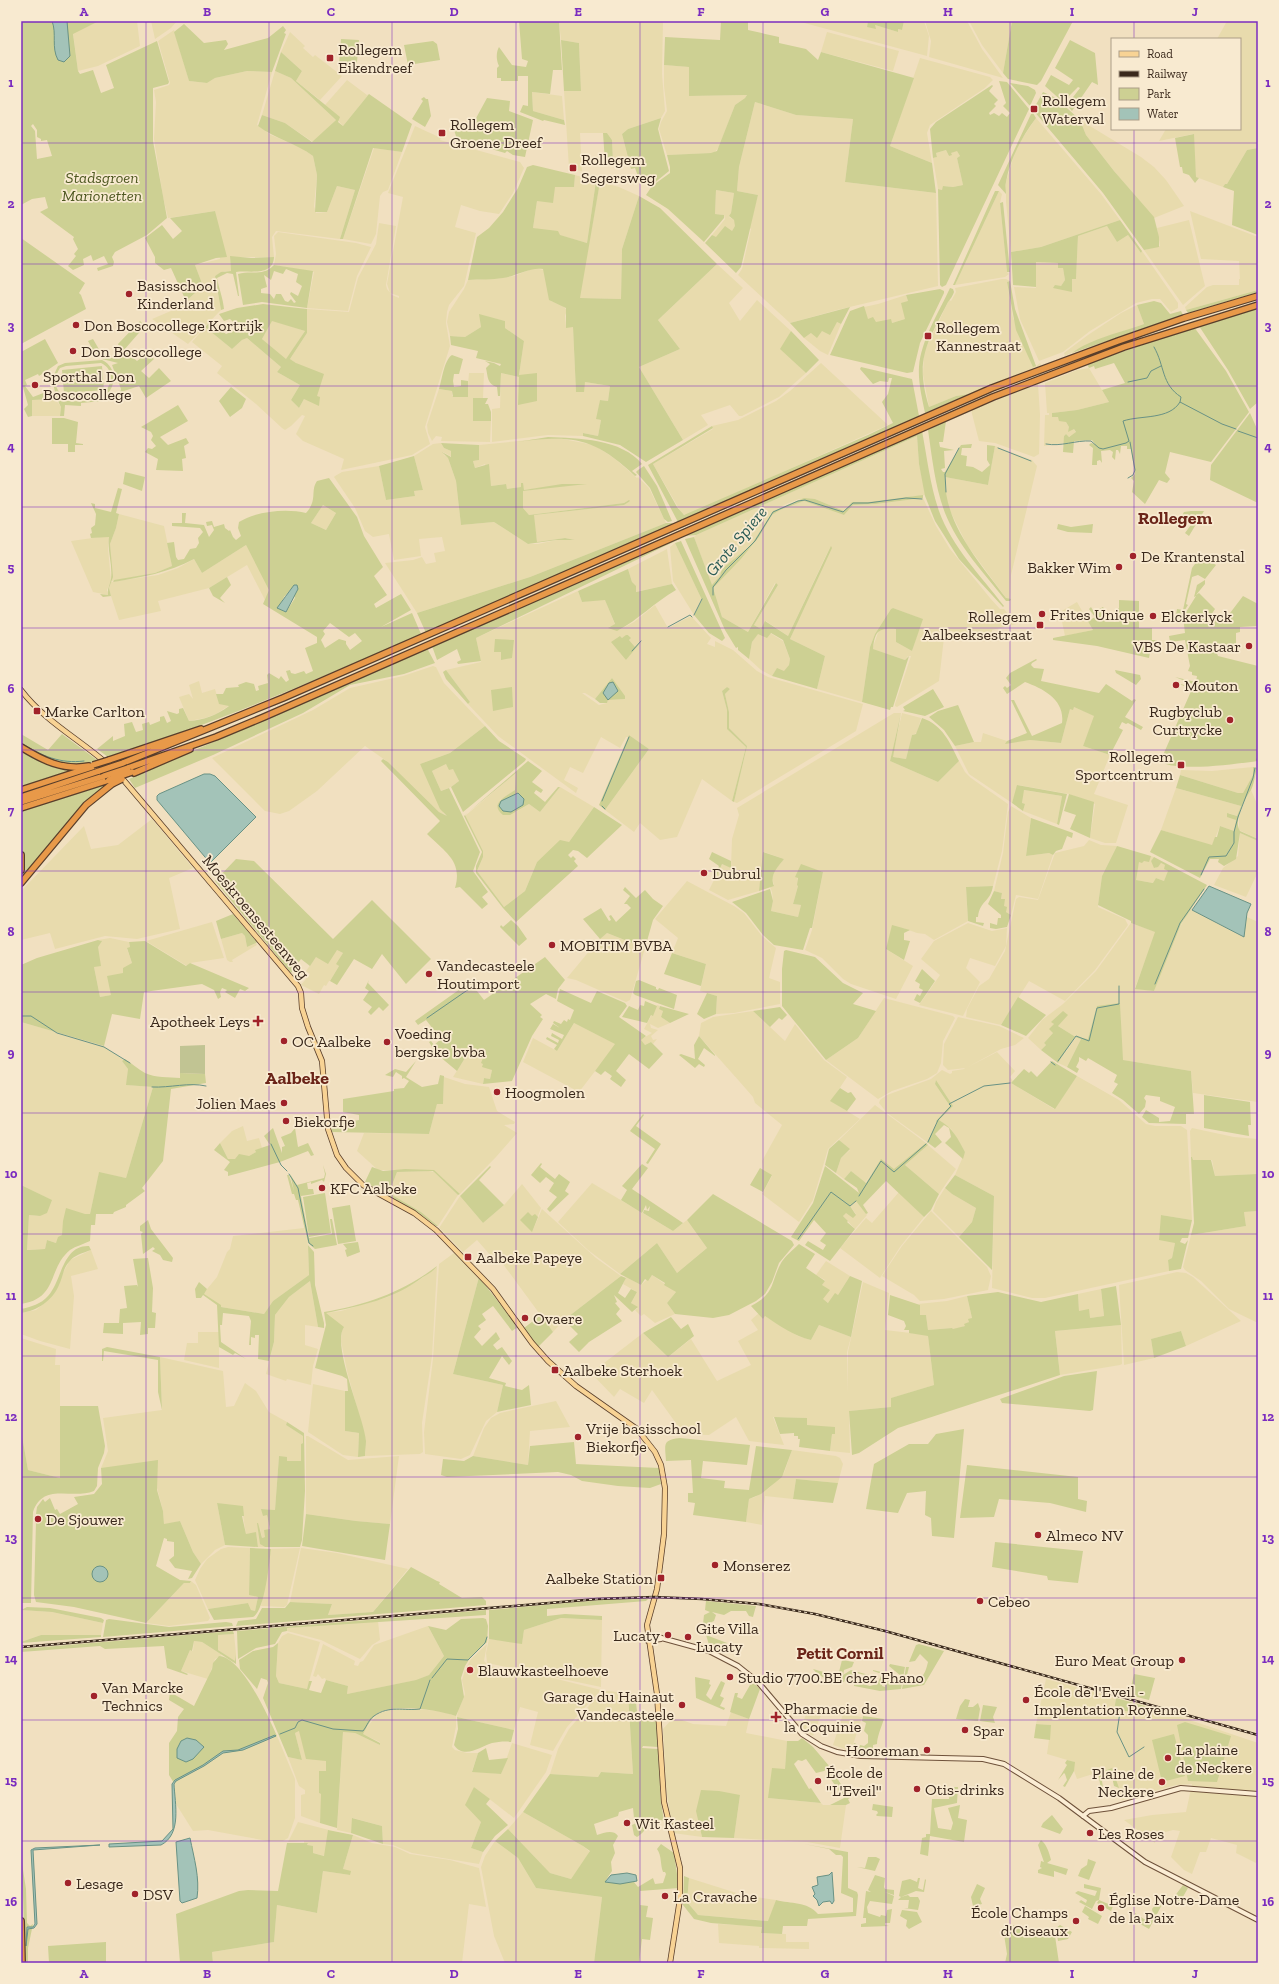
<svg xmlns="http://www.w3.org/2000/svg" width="1279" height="1984" viewBox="0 0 1279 1984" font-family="'Zilla Slab',serif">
<rect width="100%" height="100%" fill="#f1e0c0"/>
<path fill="#e8dbad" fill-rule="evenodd" d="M 99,21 L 137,21 L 140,46 L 98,66 L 78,71 L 73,33 Z
M 151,21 L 177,21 L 171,28 L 155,39 Z
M 559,21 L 663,21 L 662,74 L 665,111 L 661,118 L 628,129 L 622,134 L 630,165 L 617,165 L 616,161 L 613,161 L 612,140 L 607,133 L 580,133 L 582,171 L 569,168 L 564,91 L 581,91 L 579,43 L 561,40 Z
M 797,21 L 868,21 L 867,27 L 874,27 L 875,25 L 898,32 L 898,29 L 902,30 L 904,21 L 924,21 L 929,36 L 927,56 Z
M 925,21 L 967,21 L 982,49 L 1003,78 L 929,57 L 931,41 Z
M 969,21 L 1012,21 L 1003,73 L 982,45 Z
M 1227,21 L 1258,21 L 1258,148 L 1247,150 L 1227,184 L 1225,184 L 1223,187 L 1196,177 L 1193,134 L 1159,141 L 1166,129 L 1240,129 L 1240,39 L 1217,39 Z
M 174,30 L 189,81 L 207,83 L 215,78 L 247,71 L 272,72 L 257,125 L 271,135 L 300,147 L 313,156 L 317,175 L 314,206 L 316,213 L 327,212 L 337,186 L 355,190 L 340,239 L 276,231 L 272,237 L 274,257 L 230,257 L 231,271 L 225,271 L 215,276 L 221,310 L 188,344 L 152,319 L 178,308 L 203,286 L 195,265 L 220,259 L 215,211 L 168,218 L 163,197 L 154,139 L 156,102 L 154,90 L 169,85 L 170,83 L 158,41 Z
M 290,32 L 305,46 L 303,48 L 313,57 L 315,55 L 342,76 L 320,100 L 296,81 L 302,71 L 281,52 Z
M 827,32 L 899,51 L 893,71 L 821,52 Z
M 920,58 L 990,77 L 993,80 L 985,88 L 930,125 L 927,133 L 932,163 L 890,146 Z
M 664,65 L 689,67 L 690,96 L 747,95 L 745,98 L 735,105 L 719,147 L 714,153 L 667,155 L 659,129 L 661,122 L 667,111 L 664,86 Z
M 275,71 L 291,78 L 336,120 L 313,142 L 285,123 L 262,115 Z
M 347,80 L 367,95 L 369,94 L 343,126 L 325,105 Z
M 532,92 L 562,96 L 564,120 L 533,111 Z
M 755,102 L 796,115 L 853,119 L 845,182 L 936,193 L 938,286 L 837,310 L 790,323 L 738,275 L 742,269 L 751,229 L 749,228 L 758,195 L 737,191 L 739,167 Z
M 1036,118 L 1101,194 L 1120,220 L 1041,247 L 1011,252 L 1006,202 L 1006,182 L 1016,148 Z
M 1080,120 L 1141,157 L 1154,167 L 1166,180 L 1184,206 L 1154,218 L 1114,171 L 1086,135 Z
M 415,126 L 441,138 L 440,140 L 520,162 L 524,168 L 513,193 L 499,214 L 480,211 L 461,205 L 455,227 L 476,233 L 464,286 L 449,305 L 447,312 L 446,323 L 450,346 L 425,427 L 430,444 L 412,455 L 341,470 L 344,459 L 303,441 L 296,434 L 305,416 L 302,415 L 291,426 L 285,430 L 282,428 L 256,404 L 217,373 L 222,366 L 192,342 L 205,327 L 232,349 L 242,340 L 247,338 L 281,367 L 277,372 L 300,385 L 291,400 L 299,408 L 304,399 L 317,396 L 296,363 L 290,359 L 307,333 L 307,309 L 349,312 L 358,278 L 376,244 L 379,223 L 396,226 L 386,285 L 387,289 L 392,295 L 399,298 L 399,296 L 390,293 L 387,284 L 403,197 L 388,193 Z
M 374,148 L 402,152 L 388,190 L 383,192 L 380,196 L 376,234 L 371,244 L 343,239 Z
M 946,150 L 949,156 L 951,153 L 957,150 L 960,156 L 957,158 L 963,185 L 953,187 L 944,186 L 942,190 L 938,189 L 933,158 L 937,157 L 936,153 Z
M 575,175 L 596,181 L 587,243 L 533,228 L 537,201 L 555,186 L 574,187 Z
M 600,182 L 619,187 L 639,196 L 622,249 L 621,299 L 579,298 Z
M 716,190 L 734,193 L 731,213 L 729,217 L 734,220 L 736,225 L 732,231 L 715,238 L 712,235 L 725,219 L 724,215 L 715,214 Z
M 999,191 L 1002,194 L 1000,203 L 1007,272 L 1009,274 L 1005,277 L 955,285 Z
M 1190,211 L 1258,237 L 1258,290 L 1186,310 L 1185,307 L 1207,287 L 1213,285 L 1239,285 L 1239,279 L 1240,279 L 1239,261 L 1201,259 Z
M 1189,220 L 1205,286 L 1183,305 L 1144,250 L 1160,246 L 1157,228 Z
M 1107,226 L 1117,242 L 1128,235 L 1141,253 L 1142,251 L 1178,303 L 1178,308 L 1171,312 L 1160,299 L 1152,299 L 1136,303 L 1090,331 L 1063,352 L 1039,361 L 1020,319 L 1014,287 L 1036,288 L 1036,262 L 1059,263 L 1063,268 L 1065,280 L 1061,286 L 1072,292 L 1072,279 L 1076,279 L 1078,236 Z
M 278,232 L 356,243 L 371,247 L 357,276 L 348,311 L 307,308 L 314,272 L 274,265 L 276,254 L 274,236 Z
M 717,264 L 743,288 L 729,303 L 740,321 L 757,300 L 791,331 L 781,349 L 806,373 L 779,397 L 742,416 L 739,416 L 730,405 L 701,415 L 708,425 L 683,440 L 639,367 L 680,349 L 658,320 Z
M 534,268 L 544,270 L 551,301 L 562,305 L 567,310 L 565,316 L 566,327 L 573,327 L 576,392 L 585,382 L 610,386 L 608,401 L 600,400 L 597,419 L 601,420 L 598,436 L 583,433 L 583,436 L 548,435 L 492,442 L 492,409 L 500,408 L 501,373 L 519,377 L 537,401 L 519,375 L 524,341 L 505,328 L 505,321 L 480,315 L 481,327 L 465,337 L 450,336 L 447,322 L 449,312 L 464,289 L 468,280 L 503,278 L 514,276 Z
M 1002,279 L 1006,279 L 1010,281 L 1007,282 L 1013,318 L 1036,366 L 1040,363 L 1041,365 L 969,394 L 956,396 L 929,407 L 923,375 L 924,352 L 949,300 L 951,301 L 956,292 L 955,288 Z
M 906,295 L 908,301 L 905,319 L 892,323 L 876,322 L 867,319 L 864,307 L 878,304 Z
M 1137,305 L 1144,324 L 1103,338 L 1065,356 L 1064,353 L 1088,335 L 1121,313 Z
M 272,320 L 305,331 L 286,360 L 262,339 Z
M 837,322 L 841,324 L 828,355 L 820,351 L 804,338 L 811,333 L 822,331 Z
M 821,363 L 888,425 L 686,515 L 682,514 L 653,464 L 713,429 L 712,426 L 738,420 L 776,401 L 790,391 Z
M 1089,368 L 1109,402 L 1077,410 L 1052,413 L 1066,422 L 1069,427 L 1074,429 L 1076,433 L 1068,437 L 1066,434 L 1064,436 L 1064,443 L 1044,446 L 1045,415 L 1049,415 L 1049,413 L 1047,413 L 1045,383 L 1077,370 Z
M 469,373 L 484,373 L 483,398 L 473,398 L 473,421 L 491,421 L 490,442 L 441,441 L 442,437 L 436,436 L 432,441 L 428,433 L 427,425 L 439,389 L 452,391 L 452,396 L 467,397 Z
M 1038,384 L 1040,415 L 1039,454 L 1034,457 L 995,443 L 979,441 L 971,410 Z
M 32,400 L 56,400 L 61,407 L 60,416 L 32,416 Z
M 917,436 L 919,464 L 926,495 L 869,502 L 852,502 L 844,511 L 815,499 L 799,499 L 784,505 L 771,514 L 751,545 L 730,563 L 712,586 L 694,537 L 696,535 Z
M 549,438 L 563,439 L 594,445 L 614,458 L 637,478 L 638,477 L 649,488 L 666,523 L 530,577 L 417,613 L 385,563 L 413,560 L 422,557 L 426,564 L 436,562 L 434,553 L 445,551 L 442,537 L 419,539 L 421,556 L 394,560 L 389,534 L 373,537 L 365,531 L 355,508 L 334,477 L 335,476 L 342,472 L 379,466 L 386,500 L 415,496 L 414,491 L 423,490 L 414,456 L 433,444 L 441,443 L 444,448 L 451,451 L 452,457 L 443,452 L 444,455 L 448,458 L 456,481 L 461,525 L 494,522 L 528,544 L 538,544 L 556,540 L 575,540 L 565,538 L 537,542 L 533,515 L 624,505 L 629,500 L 624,503 L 529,515 L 523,508 L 523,491 L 573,484 L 524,490 L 522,483 L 521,487 L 507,489 L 505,484 L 491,486 L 485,464 L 475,468 L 473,461 L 479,460 L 479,445 Z
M 995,446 L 1032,460 L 1037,466 L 1011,575 L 1010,600 L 1006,598 L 967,545 L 949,509 L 945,493 L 945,477 L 988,485 Z
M 923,498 L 936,526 L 950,549 L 990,598 L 1000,609 L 1004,609 L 1016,624 L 992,630 L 990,641 L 977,639 L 945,629 L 939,681 L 897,707 L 895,706 L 895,704 L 911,656 L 908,656 L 905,660 L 872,649 L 874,644 L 879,630 L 882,628 L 897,629 L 896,642 L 912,651 L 922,619 L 893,608 L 891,609 L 875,634 L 870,647 L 862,702 L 817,689 L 825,656 L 790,639 L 830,547 L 788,636 L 766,621 L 761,629 L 754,625 L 778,585 L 775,583 L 748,632 L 722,617 L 712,588 L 741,559 L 759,537 L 772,515 L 780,510 L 804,501 L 844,515 L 853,505 L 876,504 Z
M 323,505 L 336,513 L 326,530 L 311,523 Z
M 119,514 L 164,526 L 172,566 L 155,573 L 112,581 L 110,544 L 116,528 Z
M 100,537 L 109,537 L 108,548 L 111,581 L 107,590 L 108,595 L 93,592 L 71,541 Z
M 675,543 L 702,600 L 694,615 L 673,581 L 670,547 Z
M 246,545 L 270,590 L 265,600 L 247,565 L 209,588 L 158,601 L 161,611 L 119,620 L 111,596 L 109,588 L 111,582 L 158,575 L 178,568 L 194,559 L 202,573 Z
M 667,549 L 672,584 L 635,592 L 628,569 Z
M 578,591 L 582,602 L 605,599 L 615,625 L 609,627 L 619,630 L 634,622 L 655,605 L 668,628 L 691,616 L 711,638 L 707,644 L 715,647 L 715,641 L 733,650 L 757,671 L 768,677 L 863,704 L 856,731 L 737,803 L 734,802 L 747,746 L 729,728 L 729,712 L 725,694 L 730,689 L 727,687 L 722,691 L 727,710 L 728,729 L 746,747 L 732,801 L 702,779 L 677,837 L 660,840 L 640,823 L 634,832 L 605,810 L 649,749 L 629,735 L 628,737 L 626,737 L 620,748 L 601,737 L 583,773 L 570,767 L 564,780 L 578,788 L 576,793 L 498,736 L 468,704 L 470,702 L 446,670 L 481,662 L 476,638 ZM 629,635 L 630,638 L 629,640 L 635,647 L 641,641 L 626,660 L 620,636 L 622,638 ZM 612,678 L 625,699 L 608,700 L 607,703 L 599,705 L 582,693 L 585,693 L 595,699 Z
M 1077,602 L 1093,630 L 1065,636 L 1060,612 Z
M 758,633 L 770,633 L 783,641 L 790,659 L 789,665 L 784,672 L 777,669 L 772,676 L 761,670 L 749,659 L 752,642 Z
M 433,666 L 436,667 L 444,683 L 485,726 L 450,753 L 420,764 L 444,814 L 449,817 L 439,812 L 388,762 L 365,746 L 317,791 L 289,811 L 280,814 L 265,811 L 212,758 L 313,710 L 350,688 L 403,676 Z
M 199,681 L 202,693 L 215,689 L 219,703 L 230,705 L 216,714 L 205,718 L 189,721 L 179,697 L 189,694 L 193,699 L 189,685 Z
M 1074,707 L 1095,716 L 1083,746 L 1110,755 L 1094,794 L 1128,805 L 1116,843 L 1105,843 L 1090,838 L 1095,804 L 1069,794 L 1018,785 L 1012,803 L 969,774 L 955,746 L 974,742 L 981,742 L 983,733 L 1007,741 L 1006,743 L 1030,740 L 1061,743 L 1070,709 Z
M 894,713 L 901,713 L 890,761 L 938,782 L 959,761 L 965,772 L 971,778 L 1008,804 L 1002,851 L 993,886 L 966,887 L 968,921 L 934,940 L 925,934 L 917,933 L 903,928 L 886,949 L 913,966 L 896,999 L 851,984 L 843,979 L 822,958 L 805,950 L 812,930 L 823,872 L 801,865 L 798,872 L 797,872 L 798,886 L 793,904 L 801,905 L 798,917 L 771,911 L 773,901 L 772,892 L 770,887 L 774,885 L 772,878 L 775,870 L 784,859 L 764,852 L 759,891 L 728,900 L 709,890 L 722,864 L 731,867 L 732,839 L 739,815 L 737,808 Z
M 902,713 L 921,718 L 917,733 L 912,735 L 906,759 L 892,757 Z
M 446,764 L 453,768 L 459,781 L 451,787 L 441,791 L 432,771 Z
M 1253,767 L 1253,775 L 1243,793 L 1238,793 L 1180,775 L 1181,770 L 1212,771 Z
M 517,772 L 515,790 L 500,800 L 499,811 L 516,812 L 529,804 L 540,812 L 560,787 L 594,807 L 569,842 L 548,852 L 537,862 L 525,891 L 504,907 L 477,871 L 483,857 L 483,851 L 465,816 Z
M 1176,788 L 1241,806 L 1237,816 L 1228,813 L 1236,820 L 1234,831 L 1220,826 L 1212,846 L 1161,830 Z
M 1023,790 L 1062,796 L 1057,824 L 1023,811 L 1025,804 L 1022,804 Z
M 1249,790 L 1251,790 L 1258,806 L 1258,839 L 1239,830 L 1239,816 Z
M 1011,806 L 1031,818 L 1026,856 L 1049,853 L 1053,855 L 1038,899 L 1016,895 L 1011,915 L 1006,912 L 1001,899 L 1002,893 L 994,891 L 1003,853 L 1008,812 Z
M 152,819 L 193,868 L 169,878 L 180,929 L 137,939 L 105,936 L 55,949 L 50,933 L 21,940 L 21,891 L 84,826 L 91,849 L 118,845 Z
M 1240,833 L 1258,841 L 1258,872 L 1246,897 L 1214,885 L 1223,868 L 1238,856 Z
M 1089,840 L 1101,845 L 1117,846 L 1102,876 L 1098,905 L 1098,907 L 1125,919 L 1128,925 L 1095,970 L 1065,1001 L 1029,981 L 1001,1025 L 966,1017 L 967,1009 L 979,986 L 989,979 L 1005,951 L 1016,899 L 1019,897 L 1038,900 L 1055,853 L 1084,846 Z
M 1151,856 L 1154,857 L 1151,861 L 1155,868 L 1161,863 L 1165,865 L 1169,871 L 1164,881 L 1156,878 L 1154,883 L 1135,880 L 1139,862 Z
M 687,881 L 734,906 L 744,913 L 762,936 L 776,948 L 769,978 L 780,982 L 780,1004 L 734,1013 L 716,1014 L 717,996 L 700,991 L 706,964 L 672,953 L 678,938 L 655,919 Z
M 1190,909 L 1243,937 L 1247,917 L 1258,922 L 1258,1102 L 1193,1093 L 1191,1071 L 1122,1060 L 1120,1003 L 1090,1033 L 1089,1039 L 1074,1036 L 1052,1022 L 1054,1024 L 1053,1033 L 1044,1043 L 1046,1045 L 1041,1050 L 1028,1038 L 1042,1020 L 1063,1004 L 1096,971 L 1131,923 L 1156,932 L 1135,988 L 1154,991 L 1173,940 Z
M 212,922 L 224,958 L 190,963 L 187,966 L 146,941 Z
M 968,923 L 992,931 L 1007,928 L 1006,946 L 995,966 L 970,958 L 966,968 L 980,982 L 963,1016 L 919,1005 L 940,975 L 921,959 L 934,941 Z
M 242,933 L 245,936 L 247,947 L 256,943 L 257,945 L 232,960 L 233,962 L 230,962 L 227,960 L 221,939 Z
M 607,933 L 645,948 L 630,1000 L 626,1002 L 576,980 L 567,978 L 600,938 Z
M 110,938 L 129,942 L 130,947 L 127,949 L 132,963 L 111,995 L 100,997 L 94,967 L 98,946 L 101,940 L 98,940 Z
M 337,950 L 343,953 L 337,964 L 339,966 L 330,981 L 329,981 L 326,986 L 324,985 L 319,994 L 301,985 L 310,974 L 306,971 L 316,957 Z
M 884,998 L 953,1016 L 955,1018 L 943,1041 L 941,1063 L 937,1073 L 927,1079 L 892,1091 L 878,1099 L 826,1060 L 858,1038 Z
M 657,1005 L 660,1006 L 659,1008 L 663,1011 L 661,1017 L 670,1023 L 658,1028 L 650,1024 L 651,1028 L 658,1030 L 651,1036 L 653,1040 L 657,1039 L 653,1044 L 651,1042 L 645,1045 L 640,1040 L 652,1033 L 644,1029 Z
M 753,1011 L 785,1041 L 795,1024 L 824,1060 L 847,1077 L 831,1101 L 860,1119 L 828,1149 L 813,1200 L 799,1222 L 762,1194 L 772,1176 L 763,1170 L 762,1161 L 782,1125 L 755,1103 L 753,1097 L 739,1081 L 699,1036 L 701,1023 L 713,1017 Z
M 958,1017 L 999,1026 L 1024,1038 L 1015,1045 L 1001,1049 L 966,1068 L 948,1070 L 943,1065 L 944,1044 Z
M 21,1022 L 104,1046 L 124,1060 L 122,1061 L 128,1069 L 127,1085 L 153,1087 L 126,1178 L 99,1173 L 90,1214 L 85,1214 L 64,1228 L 62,1235 L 56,1243 L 47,1240 L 45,1249 L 27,1250 L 29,1215 L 40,1216 L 51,1200 L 21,1185 Z
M 574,1023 L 616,1044 L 579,1092 L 523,1062 L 533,1038 L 557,1051 Z
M 1076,1037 L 1081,1039 L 1067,1067 L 1058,1063 Z
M 473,1051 L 481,1054 L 483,1058 L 483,1064 L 492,1070 L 490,1079 L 484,1078 L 483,1084 L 453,1077 L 468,1053 Z
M 997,1052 L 1015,1071 L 1010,1077 L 1013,1081 L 1011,1083 L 1054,1109 L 1077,1076 L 1119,1100 L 1146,1124 L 1155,1126 L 1181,1126 L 1187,1130 L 1192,1220 L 1161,1215 L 1175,1243 L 1172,1258 L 1168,1260 L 1169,1271 L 1045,1298 L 1032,1298 L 992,1288 L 994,1196 L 955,1175 L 965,1152 L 951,1129 L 939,1120 L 953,1106 L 936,1080 L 935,1084 L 950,1106 L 936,1121 L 937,1123 L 927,1142 L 887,1113 L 879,1103 L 880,1100 L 887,1095 L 931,1079 L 942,1070 L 950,1074 L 952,1073 L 952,1071 L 964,1069 Z
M 444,1077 L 465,1084 L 489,1087 L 497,1111 L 515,1122 L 514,1124 L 504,1125 L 517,1133 L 496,1157 L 460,1194 L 438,1174 L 431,1170 L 378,1170 L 357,1151 L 364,1133 L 429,1134 L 437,1104 L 443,1103 Z
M 875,1105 L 926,1143 L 894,1170 L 881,1160 L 865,1183 L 851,1171 L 844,1179 L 836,1173 L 841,1158 L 850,1150 L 839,1140 Z
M 243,1126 L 247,1141 L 259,1138 L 262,1148 L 256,1150 L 256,1152 L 249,1156 L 235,1159 L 228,1159 L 220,1143 L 232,1131 Z
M 1192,1128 L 1234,1137 L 1258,1139 L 1258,1178 L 1257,1174 L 1215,1176 L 1212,1160 L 1193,1160 L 1192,1157 L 1191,1157 L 1190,1131 Z
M 928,1145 L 956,1169 L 939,1194 L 905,1165 Z
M 429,1171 L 434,1172 L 458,1195 L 438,1226 L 421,1212 L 389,1193 L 397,1172 Z
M 592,1183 L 673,1231 L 687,1220 L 707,1248 L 677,1273 L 657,1243 L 620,1274 L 588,1250 L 558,1222 Z
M 522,1184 L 541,1208 L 532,1232 L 542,1209 L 596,1258 L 621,1276 L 564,1320 L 553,1332 L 500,1260 L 503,1257 L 498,1251 L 491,1256 L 477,1240 L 463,1252 L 439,1228 L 460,1196 L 483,1223 L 505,1204 Z
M 945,1188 L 952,1194 L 976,1208 L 972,1222 L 959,1237 L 933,1211 L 936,1202 Z
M 899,1192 L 924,1217 L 900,1247 L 880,1278 L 840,1248 L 866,1218 L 872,1223 Z
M 856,1200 L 867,1215 L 855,1229 L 843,1216 L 846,1212 L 856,1214 L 850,1206 Z
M 931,1211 L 987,1267 L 991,1276 L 988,1290 L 944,1299 L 920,1301 L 914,1295 L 882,1276 L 902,1246 Z
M 1258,1211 L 1258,1323 L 1229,1309 L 1201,1281 L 1185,1270 L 1183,1267 L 1191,1235 L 1246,1226 L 1244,1212 Z
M 304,1228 L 308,1245 L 309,1275 L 273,1301 L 264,1314 L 221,1307 L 203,1294 L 217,1277 L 227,1252 L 230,1249 L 233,1236 Z
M 91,1250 L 98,1269 L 71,1276 L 74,1296 L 70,1349 L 40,1341 L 21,1334 L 21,1313 L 36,1310 L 48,1300 L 70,1260 Z
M 454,1253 L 457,1254 L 479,1277 L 453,1374 L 503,1385 L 497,1412 L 486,1421 L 470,1455 L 461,1459 L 425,1454 L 424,1432 L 433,1359 L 439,1264 Z
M 826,1261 L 850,1276 L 838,1295 L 835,1294 L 829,1303 L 823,1300 L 822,1285 L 825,1280 L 816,1275 Z
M 437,1267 L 432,1356 L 422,1423 L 423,1452 L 420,1454 L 365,1456 L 366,1441 L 347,1371 L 341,1341 L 342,1329 L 325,1313 L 341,1311 L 388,1297 L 418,1281 Z
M 1177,1272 L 1186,1273 L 1193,1277 L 1241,1321 L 1186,1346 L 1181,1331 L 1151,1339 L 1154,1358 L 1124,1365 L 1119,1285 Z
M 652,1275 L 676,1292 L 667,1303 L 675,1314 L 655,1323 L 644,1314 L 641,1316 L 635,1310 L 638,1308 L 631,1303 L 637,1292 L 623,1284 L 626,1277 L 641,1285 Z
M 310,1281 L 318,1327 L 305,1325 L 305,1345 L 318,1349 L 313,1366 L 311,1385 L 287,1379 L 286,1381 L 266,1374 L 274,1342 L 275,1315 L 289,1297 Z
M 863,1282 L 889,1293 L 885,1330 L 928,1335 L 934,1385 L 892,1398 L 891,1407 L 849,1411 L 850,1453 L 830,1451 L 832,1434 L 806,1425 L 806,1418 L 773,1417 L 784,1445 L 749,1441 L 736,1417 L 709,1435 L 679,1434 L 678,1426 L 652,1390 L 644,1403 L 620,1389 L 614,1397 L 591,1373 L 643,1333 L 668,1357 L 691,1339 L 717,1381 L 751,1365 L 738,1341 L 758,1330 L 751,1320 L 759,1313 L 763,1319 L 765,1316 L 798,1336 L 811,1340 L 819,1325 L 851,1337 L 847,1352 L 848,1393 L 848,1352 Z
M 1101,1289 L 1104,1316 L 1090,1318 L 1079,1311 L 1078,1294 Z
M 967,1296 L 972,1318 L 965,1326 L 953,1330 L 952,1328 L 928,1330 L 926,1315 L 920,1316 L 920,1305 L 918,1304 L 947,1301 Z
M 1121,1325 L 1122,1364 L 1120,1365 L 1060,1375 L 1055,1331 Z
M 198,1332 L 219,1332 L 219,1368 L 184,1360 L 187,1343 L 198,1343 Z
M 21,1338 L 56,1349 L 55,1365 L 60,1365 L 60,1478 L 28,1470 L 21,1430 Z
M 160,1357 L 223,1371 L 226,1407 L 234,1406 L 245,1383 L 256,1391 L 269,1412 L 287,1422 L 286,1425 L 303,1436 L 303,1443 L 301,1444 L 301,1461 L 287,1461 L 279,1456 L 275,1510 L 262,1509 L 267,1515 L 270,1529 L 265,1537 L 262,1538 L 260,1527 L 262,1545 L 265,1547 L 258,1547 L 256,1533 L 246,1534 L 242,1509 L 217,1503 L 225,1545 L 215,1550 L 201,1564 L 193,1552 L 180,1521 L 164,1525 L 163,1511 L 157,1488 L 101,1468 L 108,1451 L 103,1418 L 162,1410 Z
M 313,1384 L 345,1391 L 345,1431 L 359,1433 L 358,1457 L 343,1455 L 308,1432 Z
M 556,1401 L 570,1427 L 530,1431 L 528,1465 L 473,1456 L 484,1428 L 491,1418 L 500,1413 L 513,1410 Z
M 306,1436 L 308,1436 L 348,1460 L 399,1456 L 390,1524 L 356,1521 L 306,1514 Z
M 792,1450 L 836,1456 L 840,1458 L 843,1464 L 838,1483 L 796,1479 L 793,1499 L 765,1496 L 762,1525 L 746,1522 L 749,1499 L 755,1497 L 769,1488 L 784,1473 Z
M 228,1547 L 250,1548 L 249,1594 L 258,1597 L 255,1611 L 251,1610 L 248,1603 L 208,1609 L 195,1580 L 200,1569 L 207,1559 L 221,1549 Z
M 300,1548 L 287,1605 L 284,1607 L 261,1606 L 271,1549 Z
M 301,1548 L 337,1553 L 408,1569 L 373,1612 L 328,1615 L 332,1604 L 290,1602 Z
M 191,1581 L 196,1585 L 210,1618 L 208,1621 L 169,1626 L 146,1623 L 184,1583 L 190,1583 Z
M 21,1610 L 52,1612 L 103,1623 L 101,1635 L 41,1635 L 21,1642 Z
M 561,1618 L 602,1620 L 601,1687 L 487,1663 L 486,1653 L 489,1639 L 522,1643 L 524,1630 Z
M 378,1621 L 380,1640 L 372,1645 L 360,1659 L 321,1640 L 287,1631 L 287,1628 Z
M 428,1626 L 444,1656 L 429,1675 L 417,1680 L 347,1694 L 348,1686 L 326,1680 L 325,1678 L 322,1679 L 318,1674 L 316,1677 L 313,1676 L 323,1644 L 355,1661 L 354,1665 L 358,1666 L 360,1662 L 363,1661 L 374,1645 Z
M 288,1633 L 320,1642 L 307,1689 L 279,1683 L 276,1676 L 278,1643 L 282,1636 Z
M 234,1634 L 236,1654 L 235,1662 L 218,1650 L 218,1635 Z
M 194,1641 L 202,1642 L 222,1655 L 215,1659 L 208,1679 L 181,1671 L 190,1650 L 193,1651 Z
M 487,1644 L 484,1661 L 489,1666 L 549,1677 L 601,1690 L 567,1727 L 553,1751 L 530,1745 L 538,1712 L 520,1707 L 514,1730 L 457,1717 L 458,1711 L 465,1694 L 462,1680 L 465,1670 L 471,1659 Z
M 1046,1679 L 1116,1698 L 1114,1711 L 1163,1711 L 1258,1743 L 1258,1860 L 1256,1863 L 1236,1853 L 1237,1845 L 1211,1838 L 1206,1852 L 1200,1852 L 1192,1874 L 1184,1870 L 1171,1857 L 1180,1831 L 1173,1830 L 1158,1834 L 1156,1838 L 1155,1843 L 1124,1820 L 1152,1815 L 1186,1812 L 1192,1784 L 1176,1785 L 1122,1800 L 1112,1768 L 1077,1779 L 1074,1771 L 1074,1762 L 1047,1754 L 1051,1725 L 1036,1724 Z
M 607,1691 L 628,1693 L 633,1774 L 601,1772 L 598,1777 L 550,1774 L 558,1749 L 569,1729 L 594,1700 Z
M 809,1706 L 823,1710 L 813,1736 L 801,1728 Z
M 402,1708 L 440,1711 L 456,1716 L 456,1726 L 452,1747 L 455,1750 L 467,1753 L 478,1753 L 472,1771 L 501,1774 L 512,1743 L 552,1755 L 546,1772 L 514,1818 L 474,1787 L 481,1822 L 471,1848 L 483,1852 L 479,1864 L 412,1853 L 393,1845 L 383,1844 L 382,1826 L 353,1818 L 351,1833 L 337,1830 L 343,1732 L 355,1733 L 380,1745 L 380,1742 L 362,1734 L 378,1713 L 388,1710 Z
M 731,1712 L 749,1719 L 746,1733 L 787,1741 L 785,1769 L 768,1798 L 821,1803 L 823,1805 L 846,1805 L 840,1848 L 807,1842 L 734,1838 L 740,1795 L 698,1820 L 702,1837 L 673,1833 L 666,1788 L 663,1729 L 672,1719 L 682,1720 L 693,1724 L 726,1726 Z
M 843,1714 L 862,1717 L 851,1751 L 833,1745 Z
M 299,1731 L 326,1760 L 326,1771 L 320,1771 L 319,1793 L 322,1794 L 322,1800 L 320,1823 L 301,1816 L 301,1795 L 305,1794 L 305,1790 L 299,1786 L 288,1757 L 302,1760 L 295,1733 Z
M 277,1736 L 295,1779 L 295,1818 L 288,1838 L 283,1841 L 268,1841 L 208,1830 L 193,1831 L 176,1804 L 174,1783 L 223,1753 L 241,1751 Z
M 523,1812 L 583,1846 L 590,1852 L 571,1879 L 550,1873 L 508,1829 Z
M 298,1822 L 329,1830 L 325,1856 L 313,1853 L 307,1845 L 308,1843 L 304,1843 L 304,1841 L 288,1842 Z
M 353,1835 L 372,1843 L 395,1847 L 410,1854 L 450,1860 L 479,1868 L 486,1907 L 469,1904 L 462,1963 L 213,1963 L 212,1952 L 274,1942 L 277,1905 L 317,1913 L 323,1871 L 350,1875 L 343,1869 Z
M 495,1841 L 518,1858 L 536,1888 L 602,1897 L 594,1963 L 505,1963 L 494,1936 L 481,1867 L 485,1856 Z
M 689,1878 L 743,1895 L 776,1900 L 769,1921 L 698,1915 L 687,1902 Z
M 718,1924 L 762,1926 L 762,1933 L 786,1934 L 786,1942 L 809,1942 L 809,1949 L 759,1948 L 759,1946 L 719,1943 Z"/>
<path fill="#cdd093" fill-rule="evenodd" d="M 21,21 L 99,21 L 73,34 L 78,71 L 80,74 L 93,70 L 101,93 L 114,88 L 106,65 L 157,41 L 169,82 L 168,84 L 153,88 L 153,141 L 167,218 L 147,235 L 115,252 L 112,257 L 114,262 L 113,266 L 98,271 L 97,268 L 108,264 L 104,256 L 93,261 L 91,255 L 83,259 L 84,265 L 73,270 L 68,266 L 76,256 L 74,254 L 78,249 L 73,239 L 74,237 L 40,212 L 48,208 L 45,197 L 32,199 L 21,205 ZM 33,124 L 37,130 L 37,137 L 41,139 L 41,141 L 47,140 L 52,156 L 37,159 L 35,131 L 31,126 Z
M 519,21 L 559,21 L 562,70 L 553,70 L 550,94 L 532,92 L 533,111 L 564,120 L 565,125 L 544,120 L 543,121 L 520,112 L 523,105 L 528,106 L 528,76 L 518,76 L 518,81 L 501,81 L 501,78 L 497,78 L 497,68 L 499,66 C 496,60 496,52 499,47 L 512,65 L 526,67 L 528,61 L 522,59 Z
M 721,21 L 748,21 L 748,30 L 779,37 L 779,43 L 806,49 L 818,60 L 821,52 L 914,78 L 890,146 L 932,163 L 936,193 L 845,182 L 853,119 L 796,115 L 755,102 L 739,167 L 737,191 L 758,195 L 741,267 L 736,273 L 705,243 L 712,235 L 716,237 L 725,226 L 732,231 L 735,226 L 734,220 L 729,216 L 731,213 L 734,193 L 716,190 L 715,214 L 724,215 L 724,218 L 704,242 L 668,209 L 646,195 L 652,186 L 670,173 L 670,167 L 667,155 L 711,153 L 717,151 L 735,105 L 745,98 L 747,95 L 689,96 L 689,67 L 664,65 L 665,37 L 720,40 Z
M 868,21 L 904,21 L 902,30 L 898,29 L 898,32 L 875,25 L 876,29 L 867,27 Z
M 1012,21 L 1073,21 L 1041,81 L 1037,85 L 1008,79 L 1003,73 Z
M 184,24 L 204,43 L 226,40 L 228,44 L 224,50 L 268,38 L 283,26 L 286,30 L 284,33 L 286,34 L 272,72 L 247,71 L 215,78 L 207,83 L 189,81 L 174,32 Z
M 341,39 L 359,40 L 357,62 L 349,73 L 339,65 Z
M 561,40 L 579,43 L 581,91 L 564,91 Z
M 1070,40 L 1095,53 L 1098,85 L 1092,82 L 1072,111 L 1067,105 L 1080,88 L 1078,87 L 1063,102 L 1045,86 L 1051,75 L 1069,85 L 1073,80 L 1055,68 Z
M 433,41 L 437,44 L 440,60 L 408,65 L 404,45 Z
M 281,52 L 302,71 L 296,81 L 340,117 L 338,122 L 343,126 L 369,94 L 412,124 L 402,152 L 373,148 L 343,239 L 340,239 L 355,190 L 337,186 L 327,212 L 315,212 L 317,175 L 313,156 C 296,143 275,139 258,126 L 262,115 L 285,123 L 312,142 L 336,120 L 291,78 L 275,71 Z
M 999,81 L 1007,82 L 1029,109 L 946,285 L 942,287 L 940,285 L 938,189 L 942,190 L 943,186 L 953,187 L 963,185 L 957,158 L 960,156 L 957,151 L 951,153 L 952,155 L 949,156 L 946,150 L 936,153 L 937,157 L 933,158 L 930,129 L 936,122 L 992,85 L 993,86 L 989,91 L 998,100 L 994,104 L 996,106 L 989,113 L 990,115 L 994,113 L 999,116 L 1002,113 L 1007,117 L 1010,113 L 1003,106 L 1006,103 Z
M 1010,83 L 1028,86 L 1035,90 L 1036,93 L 1030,106 Z
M 1043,92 L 1056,98 L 1080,120 L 1086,135 L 1114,171 L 1154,217 L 1159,237 L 1159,247 L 1144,250 L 1103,193 L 1033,110 Z
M 424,97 L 426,99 L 428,99 L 431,116 L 425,127 L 412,119 L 423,101 L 421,99 Z
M 487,98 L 510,101 L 509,111 L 533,120 L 525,157 L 513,155 L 507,151 L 505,153 L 457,139 L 454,130 L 469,131 Z
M 1033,113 L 1036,118 C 1022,137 1010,158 1006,182 C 1005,186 1006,190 1006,194 L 998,185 L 1031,114 Z
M 661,118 L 658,129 L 669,171 L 653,184 L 649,175 L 639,179 L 635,168 L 631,169 L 622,134 L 628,129 Z
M 603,133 L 607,133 L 612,140 L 613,161 L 605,162 Z
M 1194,134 L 1196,177 L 1199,178 L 1195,183 L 1189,175 L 1183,173 L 1182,167 L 1180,167 L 1175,138 Z
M 1258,148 L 1258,235 L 1232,225 L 1234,191 L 1223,187 L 1225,184 L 1227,184 L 1247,150 Z
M 533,165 L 575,175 L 574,187 L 555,187 L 553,203 L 537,201 L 533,228 L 558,231 L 560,235 L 587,243 L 596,181 L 600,182 L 580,298 L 621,299 L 622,249 L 639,196 L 660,208 L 717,264 L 658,320 L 680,349 L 639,367 L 683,440 L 646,462 L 620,445 L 583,436 L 583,433 L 598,436 L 601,420 L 596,419 L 600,400 L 608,401 L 610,386 L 585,382 L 584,392 L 576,392 L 573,327 L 566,328 L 566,308 L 549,300 L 543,269 C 529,267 517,276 503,278 C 492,280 480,279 468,280 L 477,237 L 489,228 L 503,212 L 518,188 L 527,167 Z
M 995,191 L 999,191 L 955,285 L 953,285 Z
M 1003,202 L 1010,272 L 1007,272 L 1000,203 Z
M 215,211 L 227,257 L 216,258 L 195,265 L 203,286 L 186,301 L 171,268 L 164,270 L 155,263 L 155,257 L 145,238 L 162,225 L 173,239 L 182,231 L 170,218 Z
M 1120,220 L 1142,251 L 1141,253 L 1128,235 L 1117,242 L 1107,226 L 1078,236 L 1076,279 L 1072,279 L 1072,292 L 1053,288 L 1055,285 L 1061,286 L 1065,280 L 1063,268 L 1058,268 L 1058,263 L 1036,262 L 1036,287 L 1013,285 L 1011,252 L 1041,247 Z
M 21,238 L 85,283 L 79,293 L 81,295 L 86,309 L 21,344 Z
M 230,256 L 251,258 L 274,257 C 273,277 249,270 236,272 L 239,296 L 238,296 L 233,274 L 227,273 L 217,278 C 219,289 223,298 224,309 L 221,310 L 215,276 L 221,272 L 231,271 Z
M 274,265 L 313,271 L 307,308 L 262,302 L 243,305 L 238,274 C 251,270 263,277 274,265 ZM 286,269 L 298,274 L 296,282 L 302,286 L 298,296 L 291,292 L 290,294 L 296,302 L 294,303 L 291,299 L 288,302 L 285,301 L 281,294 L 276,294 L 274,299 L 270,294 L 261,293 L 261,289 L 267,287 L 264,275 L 271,280 L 274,271 L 283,274 Z
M 1010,281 L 1015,309 L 1036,366 L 1033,367 L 1016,330 L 1007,282 Z
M 950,288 L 953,289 L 954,292 C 952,298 949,300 947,304 C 926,345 915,360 929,407 L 956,396 L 969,394 L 925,413 C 922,398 918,382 919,367 C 921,340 939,312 950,288 Z
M 940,289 L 944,291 L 944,293 L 920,343 L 913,372 L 907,373 L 830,355 L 850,311 L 864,306 L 868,319 L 873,317 L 876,322 L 891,319 L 892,323 L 905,319 L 901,303 L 908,301 L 906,295 Z
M 1258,290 L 1258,292 L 1188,313 L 1186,310 Z
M 1154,301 L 1161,303 L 1170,314 L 1181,311 L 1183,315 L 1072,353 C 1090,339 1122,332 1144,324 L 1137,305 Z
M 263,304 L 307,309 L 307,333 L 290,359 L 296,363 L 324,374 L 317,396 L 320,397 L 319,406 L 304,399 L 299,408 L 291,400 L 300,385 L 277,372 L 281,367 L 247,338 L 242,340 L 232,349 L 205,327 L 210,322 L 226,334 L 238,329 L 239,327 L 230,319 L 224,321 L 219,314 L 237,308 ZM 272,321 L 305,331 L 286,359 L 262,339 Z
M 850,307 L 841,324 L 837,322 L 830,335 L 822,331 L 817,338 L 811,333 L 804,338 L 790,323 Z
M 1258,308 L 1258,402 L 1250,409 L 1228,370 L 1199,326 Z
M 479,314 L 505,321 L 505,328 L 524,341 L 519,375 L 537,373 L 537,401 L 518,405 L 519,377 L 501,373 L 500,396 L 498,396 L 497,387 C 487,384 488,377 486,368 L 490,364 L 485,361 L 494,363 L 500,366 L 501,364 L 476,358 L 478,351 L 451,345 L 450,336 L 465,337 L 481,327 Z
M 140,321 L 145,326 L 124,350 L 137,361 L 147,353 L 154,359 L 141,371 L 149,378 L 159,368 L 171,381 L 146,398 L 139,386 L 124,391 L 126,396 L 125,399 L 81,403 L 81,406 L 65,405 L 64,416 L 60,416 L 61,407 L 58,401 L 60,399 C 67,404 114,400 120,393 L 121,389 L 112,365 L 118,363 L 102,359 L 98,353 L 95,354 L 88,341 L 93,339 L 104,358 L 112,358 L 122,353 L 118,344 Z
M 1194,327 L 1226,371 L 1249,412 L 1211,462 L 1170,452 L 1165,473 L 1170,479 L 1167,483 L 1159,480 L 1145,504 L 1132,492 L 1134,481 L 1131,478 L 1135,474 L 1131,449 L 1127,449 L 1127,446 L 1121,446 L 1120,454 L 1118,450 L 1116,450 L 1115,460 L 1112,457 L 1113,452 L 1110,450 L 1101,451 L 1102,463 L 1100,460 L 1097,461 L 1097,465 L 1092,465 L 1093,448 L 1089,445 L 1091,443 L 1095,444 L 1092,440 L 1074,441 L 1073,453 L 1063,452 L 1064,436 L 1066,434 L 1069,437 L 1076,432 L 1074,429 L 1068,432 L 1069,427 L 1066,422 L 1059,421 L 1058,417 L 1052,417 L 1052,413 L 1077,410 L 1109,402 L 1102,390 L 1125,383 L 1114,363 L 1095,369 L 1094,366 L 1089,368 L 1087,364 Z
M 791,331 L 819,360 L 806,373 L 780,349 Z
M 45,339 L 58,363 L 39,376 L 38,374 L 25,380 L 27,385 L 25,386 L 33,397 L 46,392 L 50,388 L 52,390 L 51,396 L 57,396 L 58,399 L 32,400 L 32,416 L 28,417 L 24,409 L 28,405 L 21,380 L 21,352 Z
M 452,355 L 463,359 L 459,374 L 454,374 L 453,381 L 454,387 L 461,386 L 461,380 L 468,381 L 468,397 L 453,397 L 452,391 L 439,389 C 442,380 444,360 452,355 Z
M 102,360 C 117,367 117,386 105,396 L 63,399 L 55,392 L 52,379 L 58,366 L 65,363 ZM 101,363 C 114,369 113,384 103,394 L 64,396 C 54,390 53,378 60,368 L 66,366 Z
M 102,366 L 104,390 L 64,393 L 62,370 Z
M 861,367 L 912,379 L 919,416 L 678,522 L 648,465 L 712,426 L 713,428 L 653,464 L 677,507 L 684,515 L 868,435 L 893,423 L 882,402 L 888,394 L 892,378 L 889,378 L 888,382 L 880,381 L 873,384 L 860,369 Z
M 231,387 L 246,399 L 242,408 L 230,417 L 219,401 Z
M 473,398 L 488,398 L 485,404 L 488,404 L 491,412 L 491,421 L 473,421 Z
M 178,405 L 188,421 L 160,437 L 168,445 L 186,438 L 189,443 L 184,446 L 186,458 L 182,459 L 183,471 L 156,470 L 158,459 L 145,452 L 148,448 L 152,449 L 156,446 L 151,440 L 153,436 L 151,432 L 141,427 Z
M 1250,413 L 1258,431 L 1258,503 L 1210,480 L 1211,465 Z
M 52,418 L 64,418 L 78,422 L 76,443 L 83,444 L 83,445 L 75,445 L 75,452 L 68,452 L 68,444 L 52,444 Z
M 946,421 L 943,442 L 939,442 L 940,447 L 954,450 L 944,451 L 945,468 L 941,469 L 943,472 L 945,472 L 961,445 L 972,444 L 971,448 L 962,448 L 961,455 L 967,456 L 966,466 L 973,467 L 982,472 L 990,465 L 987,460 L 987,445 L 995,446 L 988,485 L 945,477 C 944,524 980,563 1006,598 L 1011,599 L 1010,601 L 1006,601 C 984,573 958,546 945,513 C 935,487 932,457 928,430 Z
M 922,431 C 927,457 930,485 939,511 C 952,547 981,576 1004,606 L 1003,607 L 959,559 L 935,521 L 925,496 L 919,464 L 917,436 L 696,535 L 684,536 L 684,535 Z
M 548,437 C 578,438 622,439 642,464 L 632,471 L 637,475 L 635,476 C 594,437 572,435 517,442 Z
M 441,443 L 479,445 L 479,460 L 473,461 L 475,468 L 489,464 L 491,486 L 506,484 L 507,489 L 521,487 L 521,483 L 523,483 L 524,490 L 562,484 L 587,484 L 523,491 L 523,508 L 529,515 L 624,503 L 629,500 L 630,501 L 624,505 L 534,515 L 537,542 L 565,538 L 575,540 L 556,540 L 528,544 L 494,522 L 461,525 L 456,481 L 448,458 L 442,452 L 451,457 L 451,451 L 444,448 Z
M 414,456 L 423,490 L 414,491 L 415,496 L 386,500 L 379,466 Z
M 644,466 L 657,486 L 672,521 L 668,522 L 664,519 L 650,488 L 636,472 L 638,470 Z
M 125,472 L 145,477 L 142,491 L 123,484 Z
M 329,478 L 357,517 L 364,536 L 383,567 L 374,576 L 387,595 L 374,604 L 376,608 L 401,594 L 411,610 L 381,627 L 412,613 L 421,634 C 318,679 215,724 108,757 L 97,749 L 113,736 L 113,741 L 125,736 L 124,724 L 132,722 L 136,732 L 143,730 L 142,724 L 149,722 L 150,725 L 160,721 L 160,717 L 164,716 L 167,723 L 171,721 L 167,711 L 177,714 L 179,713 L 179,709 L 183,708 L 189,721 C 204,720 217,715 229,706 L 219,704 L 216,694 L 223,694 L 226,688 L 239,687 L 238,685 L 246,682 L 254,684 L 256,691 L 259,690 L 258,686 L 268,683 L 267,675 L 269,673 L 279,679 L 281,676 L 286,682 L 289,680 L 286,671 L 290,670 L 291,673 L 295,674 L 304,671 L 306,674 L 313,671 L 305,648 L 317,643 L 317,637 L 263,604 L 269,590 L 246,545 L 202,573 L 194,559 C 168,573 142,577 113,582 L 114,580 L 155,573 L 172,566 L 167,543 L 174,542 L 176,557 L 178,560 L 184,559 L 190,549 L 196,548 L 199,543 L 198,538 L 203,532 L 200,528 L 172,526 L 172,523 L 182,523 L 182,513 L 186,513 L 185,523 L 204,525 L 209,537 L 214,530 L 212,525 L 207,526 L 206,522 L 212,521 L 214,527 L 224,524 L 225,528 L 229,531 L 230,530 L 233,537 L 236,540 L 241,536 L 238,528 L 239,522 C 256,511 287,508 306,513 C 318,500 310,491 317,481 ZM 323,505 L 336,513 L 326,530 L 311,523 ZM 291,589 L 295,598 L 286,612 L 278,608 L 284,597 ZM 330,623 L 349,637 L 355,633 L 362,641 L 350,650 L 346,644 L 346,641 L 339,639 L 325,648 L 321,640 L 325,634 L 323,631 Z
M 118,488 L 122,489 L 116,513 L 119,514 L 116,528 L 110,544 L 113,577 L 109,588 L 111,596 L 103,597 L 100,594 L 108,595 C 107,588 110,585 111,579 C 113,565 107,551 109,537 L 91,538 L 90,534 L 92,533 L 91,528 L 95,525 L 96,514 L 91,503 L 95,504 L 95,508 L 111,512 Z
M 923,495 L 923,498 L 876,504 L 853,505 L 844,515 L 804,501 L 780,510 L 772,515 L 759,537 L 741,559 L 713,588 L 722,617 L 748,632 L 776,583 L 778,585 L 754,625 L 761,629 L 765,621 L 788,636 L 831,546 L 832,548 L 790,639 L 825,656 L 817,689 L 772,676 L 777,668 L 784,671 L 789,665 L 790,659 L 783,640 L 771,633 L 767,638 L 758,634 L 752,642 L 749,659 L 738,650 L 738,647 L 736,648 L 725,630 L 685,539 L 694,537 L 712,585 L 720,576 L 722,569 L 751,545 L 773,511 L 804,498 L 815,499 L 844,511 L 852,502 L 869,502 Z
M 1191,511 L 1204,511 L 1189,536 L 1185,533 L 1196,518 L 1191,514 L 1189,517 L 1187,516 L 1179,529 L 1176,527 L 1184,512 Z
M 666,523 L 672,523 L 673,524 L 426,633 L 417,613 L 530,577 Z
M 1058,524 L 1071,527 L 1093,524 L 1092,533 L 1068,532 L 1057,529 Z
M 679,537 L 680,539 L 667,545 L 476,638 L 481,661 L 458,664 L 457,662 L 461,660 L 457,649 L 437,660 L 432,646 Z
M 681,541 L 725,638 L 722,641 L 709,633 L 694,615 L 702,600 L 675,543 Z
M 1198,560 L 1206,562 L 1207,560 L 1216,565 L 1205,579 L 1198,575 L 1192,577 L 1186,604 L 1188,605 L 1181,616 L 1176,615 L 1177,609 L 1183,610 L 1192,568 Z
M 628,569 L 632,582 L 636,586 L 636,592 L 672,584 L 676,590 C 655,602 638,620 617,631 L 608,628 L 615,624 L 605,600 L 582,602 L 578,591 Z
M 227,577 L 231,585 L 220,598 L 225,603 L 213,596 L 209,588 Z
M 1205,580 L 1205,584 L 1196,595 L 1199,593 L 1215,609 L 1211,615 L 1220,621 L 1224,621 L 1243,596 L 1258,604 L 1258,626 L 1240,627 L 1240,632 L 1236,633 L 1236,649 L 1217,647 L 1215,649 L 1218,656 L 1258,666 L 1258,761 C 1234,764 1182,772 1160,762 L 1192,689 L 1174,682 L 1194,688 L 1195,685 L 1175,677 L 1196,682 L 1197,676 L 1192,675 L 1192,672 L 1188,671 L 1190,666 L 1185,640 L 1170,642 L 1169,636 L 1185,633 L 1183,617 L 1196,596 L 1194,597 L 1197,585 Z
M 1119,600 L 1139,601 L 1139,628 L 1152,628 L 1152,640 L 1157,640 L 1156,651 L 1150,652 L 1149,658 L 1097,646 L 1053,640 L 1053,638 L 1093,630 L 1086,618 L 1088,617 L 1090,620 L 1095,617 L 1089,609 L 1091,607 L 1095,614 L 1098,612 L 1097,610 L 1103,607 L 1111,620 L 1116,618 L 1114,611 L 1119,608 Z
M 893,608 L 923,619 L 912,651 L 896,642 L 896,629 C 878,628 875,631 873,649 L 905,660 L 909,656 L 893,707 L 891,707 L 890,710 L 862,702 L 870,647 L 875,634 L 891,609 Z
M 626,635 L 628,635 L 631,638 L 629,640 L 635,647 L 641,642 L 626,660 L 611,642 L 620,636 L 622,638 Z
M 495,639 L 514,640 L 512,658 L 501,660 L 501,652 L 494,652 Z
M 427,648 L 435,663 L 404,674 L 350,685 L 303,713 L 213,755 L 135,788 L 129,779 Z
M 1036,659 L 1037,660 L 1032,663 L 1031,665 L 1034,668 L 1044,669 L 1041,681 L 1099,693 L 1106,684 L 1132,701 L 1134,699 L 1136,700 L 1125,717 L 1143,727 L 1141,730 L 1128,723 L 1126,724 L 1122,722 L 1119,728 L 1123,730 L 1110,755 L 1083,746 L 1094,716 L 1074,707 L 1073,710 L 1070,709 L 1061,743 L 1030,740 L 1005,744 L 1007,741 L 1027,733 L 1011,700 L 1014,700 L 1032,736 L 1062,723 C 1065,700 1044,689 1025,682 L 1007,694 L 1003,688 L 1005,686 L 1007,688 L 1011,685 L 1006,678 L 1010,673 Z
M 446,670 L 470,702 L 468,704 L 446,679 L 443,672 Z
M 1115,670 L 1140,675 L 1141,679 L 1136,685 L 1116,673 Z
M 612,678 L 625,696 L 625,699 L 608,700 L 607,703 L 600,703 L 595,699 Z
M 512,687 L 513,707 L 493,711 L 491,690 Z
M 727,687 L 730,689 L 725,694 L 729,712 L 729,728 L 747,746 L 734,802 L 732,801 L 746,747 L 727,729 L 727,710 L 722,691 Z
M 933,689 L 944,707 L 925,716 L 903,711 L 905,710 L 903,707 Z
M 958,705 L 974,742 L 955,746 L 944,730 L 929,717 L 938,711 Z
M 901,713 L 893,757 L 906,759 L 912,735 L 916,734 L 922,718 C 943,725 950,743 959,761 L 938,782 L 890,761 Z
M 485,726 L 499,741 L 526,759 L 525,761 L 463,812 L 451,787 L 459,781 L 453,769 L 449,770 L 446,764 L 432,771 L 441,791 L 449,788 L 480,852 L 473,871 L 488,892 L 482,897 L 488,904 L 482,909 L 460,887 L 455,888 C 463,861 445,852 427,834 L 440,821 L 381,761 L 383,759 L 388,762 L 439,812 L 447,816 L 440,809 L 420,764 L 450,753 Z
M 21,734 L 48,750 L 62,734 L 97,760 C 67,771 47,760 21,745 Z
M 629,735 L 649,749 L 605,810 L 599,805 Z
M 21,749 L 53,766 L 84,768 L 21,788 Z
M 528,761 L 542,771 L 532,782 L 543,790 L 541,793 L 536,790 L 534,793 L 545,802 L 558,787 L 560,787 L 540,812 L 529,804 L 510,815 L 503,815 C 489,804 505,797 515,790 L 516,773 L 465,815 L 483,851 L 483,857 L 477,871 L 504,907 L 525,891 L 537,862 L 560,840 L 569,842 L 594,807 L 622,825 L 587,858 L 578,851 L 573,850 L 568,855 L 571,858 L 573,856 L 576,859 L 574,861 L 578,866 L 516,922 L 503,908 L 476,873 L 476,866 L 482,852 L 464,816 Z
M 1253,767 L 1257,768 C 1255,774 1254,785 1251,790 C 1245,798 1233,821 1240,831 L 1258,839 L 1258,841 L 1240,833 L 1236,859 L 1224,866 L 1218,862 L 1219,859 L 1210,859 L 1200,878 L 1150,852 L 1161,830 L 1212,845 L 1215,837 L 1217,837 L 1220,826 L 1234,831 L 1236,820 L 1227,817 L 1227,813 L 1237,816 L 1241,806 L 1176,788 L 1180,775 L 1238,793 L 1243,793 L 1253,775 Z
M 106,783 L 108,785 L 97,793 L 21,882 L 23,855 L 21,850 L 21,811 Z
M 1017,785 L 1067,794 L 1059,825 L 1057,824 L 1062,796 L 1024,790 L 1022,803 L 1025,804 L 1023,811 L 1012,803 Z
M 1069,794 L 1094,802 L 1090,838 L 1070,829 L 1076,815 L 1064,811 Z
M 1031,818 L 1073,833 L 1072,838 L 1067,836 L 1062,849 L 1056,851 L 1053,855 L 1049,853 L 1026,856 Z
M 1117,846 L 1151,856 L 1149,862 L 1144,861 L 1142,863 L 1139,862 L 1136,880 L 1153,883 L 1156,878 L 1164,881 L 1168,871 L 1164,869 L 1165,865 L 1161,863 L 1158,867 L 1154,868 L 1151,861 L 1154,857 L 1207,885 L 1181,924 L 1154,991 L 1135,989 L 1155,932 L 1131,923 L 1131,921 L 1098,905 L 1102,876 Z
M 712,852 L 731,861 L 731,868 L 722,864 L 715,880 L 713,878 L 719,866 L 709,859 Z
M 763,852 L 784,859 C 778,867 769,875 774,886 L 759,891 Z
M 236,859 L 254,861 L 333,939 L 372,900 L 431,959 L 406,984 L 382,954 L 372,969 L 354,959 L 337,985 L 330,981 L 339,966 L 336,964 L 343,953 L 337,950 L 328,964 L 316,957 L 310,966 L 301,959 L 291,973 L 215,881 Z
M 801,864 L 823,872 L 812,928 L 810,928 L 803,950 L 774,945 L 763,935 L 746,913 L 732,902 L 770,889 L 773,901 L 771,911 L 798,917 L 801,905 L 793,904 L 798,886 L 797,885 L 798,878 L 795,877 Z
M 993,886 C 990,903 980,900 978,917 L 976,917 L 976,922 L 984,923 L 983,926 L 968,921 L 966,887 Z
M 625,887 L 636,898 L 645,890 L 653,899 L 663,906 L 653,920 L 645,948 L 607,933 L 600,939 L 583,919 L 601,908 L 609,921 L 611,920 L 609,916 L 611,915 L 616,922 L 631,908 L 627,904 L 624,904 L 630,896 L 623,890 Z
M 994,891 L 1002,893 L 1001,899 L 1005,899 L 1004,906 L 1007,907 L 1006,912 L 1011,915 L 1007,927 L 996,929 L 990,928 L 990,923 L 997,925 L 998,918 L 1001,918 L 1001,915 L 988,904 Z
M 233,914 L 257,942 L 256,943 L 247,947 L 245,936 L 242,933 L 221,939 L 216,921 Z
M 511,920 L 518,926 L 527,939 L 519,946 L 500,927 L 501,925 L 503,927 Z
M 892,925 L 910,930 L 904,933 L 904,940 L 910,941 L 904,960 L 886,949 Z
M 98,940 L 102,941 L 98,947 L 101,966 L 94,967 L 100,997 L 111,995 L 107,976 L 123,973 L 123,968 L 132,963 L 127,948 L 130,947 L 129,942 L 145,941 L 186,966 L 190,963 L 249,988 L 245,991 L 240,989 L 235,998 L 225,992 L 227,990 L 222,988 L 220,992 L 221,997 L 218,999 L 214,990 L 202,984 L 144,992 L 140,1019 L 112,1014 L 104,1046 L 21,1022 L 21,965 L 37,958 Z
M 786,950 L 815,957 L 843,983 L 863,993 L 853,1004 L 876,1011 L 858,1038 L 826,1060 L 782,1006 L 782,969 L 784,951 Z
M 672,953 L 706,964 L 701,986 L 664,974 Z
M 545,957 L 565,980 L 558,989 L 556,999 L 546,994 L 530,1004 L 542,1015 L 540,1017 L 543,1019 L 532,1036 L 512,1081 L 483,1084 L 484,1078 L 490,1079 L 492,1070 L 482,1067 L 483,1064 L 481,1063 L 483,1058 L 473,1051 L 468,1053 L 457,1071 L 433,1051 L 434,1050 L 429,1042 L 431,1041 L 434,1045 L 441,1039 L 426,1020 L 418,1025 L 415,1021 L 470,982 L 484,1000 Z
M 922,969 L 935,981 L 920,1003 L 914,1000 L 917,994 L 920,996 L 923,990 L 919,988 L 920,984 L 915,981 Z
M 369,980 L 368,983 L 389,1005 L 383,1011 L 379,1007 L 371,1015 L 368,1012 L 372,1007 L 363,1000 L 369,991 L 365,988 Z
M 639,980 L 656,987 L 656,989 L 658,990 L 659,988 L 677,995 L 674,1009 L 635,995 L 633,993 L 636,981 Z
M 560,989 L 591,1003 L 597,991 L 625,1003 L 627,1006 L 619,1017 L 646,1036 L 641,1040 L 645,1045 L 651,1042 L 663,1054 L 649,1069 L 629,1054 L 616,1071 L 626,1080 L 621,1087 L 610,1079 L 612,1076 L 605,1071 L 601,1075 L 595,1071 L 615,1044 L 574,1023 L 557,1051 L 554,1049 L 557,1045 L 546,1039 L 547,1037 L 558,1043 L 559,1040 L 551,1036 L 552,1033 L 562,1039 L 564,1035 L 550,1029 L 553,1024 L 560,1028 L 553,1023 L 554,1021 L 561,1024 L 564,1020 L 567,1022 L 568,1019 L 570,1020 L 574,1010 L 557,1001 Z
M 707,993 L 717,996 L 716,1014 L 704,1019 L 697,1014 Z
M 1018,997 L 1046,1015 L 1026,1036 L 1001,1025 Z
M 645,1001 L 657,1006 L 653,1016 L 651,1015 L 647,1023 L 622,1017 L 629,1006 L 638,1010 L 640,1005 L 644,1006 Z
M 1120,1003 L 1123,1060 L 1191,1071 L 1194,1114 L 1186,1114 L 1186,1124 L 1149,1123 L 1142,1117 L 1146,1110 L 1159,1118 L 1159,1122 L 1170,1121 L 1175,1107 L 1160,1101 L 1160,1097 L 1146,1095 L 1144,1098 L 1146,1101 L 1145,1107 L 1139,1114 L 1123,1100 L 1112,1093 L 1118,1084 L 1114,1082 L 1117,1075 L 1088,1058 L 1086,1061 L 1079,1057 L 1079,1061 L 1076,1067 L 1079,1069 L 1077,1073 L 1067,1067 L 1081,1039 L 1075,1037 L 1058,1063 L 1041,1050 L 1046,1045 L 1044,1043 L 1053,1033 L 1049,1029 L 1054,1024 L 1051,1022 L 1063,1011 L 1068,1015 L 1058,1026 L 1074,1036 L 1088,1039 L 1097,1006 Z
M 660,1006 L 689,1014 L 670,1023 L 661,1017 L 663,1011 L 659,1009 Z
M 780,1007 L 787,1015 L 782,1020 L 779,1018 L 770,1027 L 753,1011 Z
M 699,1036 L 715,1055 L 715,1056 L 704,1048 L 698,1059 L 705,1065 L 704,1067 L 699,1064 L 695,1068 L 679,1055 L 681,1054 L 695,1059 L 694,1045 Z
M 125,1059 C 131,1063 138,1069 145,1073 C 155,1078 169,1077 180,1078 L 180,1073 L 205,1074 L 206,1083 L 171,1089 L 163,1161 L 142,1188 L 145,1191 L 126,1205 L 126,1207 L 114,1212 L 113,1214 L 96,1214 L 95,1225 L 91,1225 L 90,1241 C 84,1244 76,1246 70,1250 C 47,1269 59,1298 21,1304 L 21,1185 L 52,1200 L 47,1213 L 40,1216 L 29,1215 L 27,1250 L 29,1250 L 45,1249 L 47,1240 L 56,1243 L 58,1237 L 62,1235 L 63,1221 L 66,1208 L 85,1214 L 90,1214 L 99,1172 L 126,1178 L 153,1087 L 126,1085 L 128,1069 L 122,1061 Z
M 416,1061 L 406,1077 L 422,1087 L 438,1084 L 440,1075 L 444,1076 L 443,1104 L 437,1104 L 429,1134 L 332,1132 L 331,1125 L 359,1120 L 359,1115 L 343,1112 L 343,1099 L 394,1091 L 394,1089 L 404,1088 L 409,1081 L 404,1078 L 402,1079 L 402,1076 L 396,1072 L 393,1077 L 385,1075 L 395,1069 L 406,1072 Z
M 1052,1061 L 1077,1076 L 1055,1109 L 1011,1083 L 1024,1069 L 1029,1073 L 1031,1071 L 1037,1077 Z
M 936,1080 L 953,1106 L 939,1120 C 953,1128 958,1139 965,1152 L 963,1159 L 945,1143 L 951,1137 L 949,1128 L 944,1125 L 935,1134 L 942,1142 L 935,1148 L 927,1142 L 937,1123 L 936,1121 L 950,1106 L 935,1084 Z
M 840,1088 L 848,1093 L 851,1092 L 856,1099 L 847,1111 L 830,1101 Z
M 1204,1095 L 1250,1102 L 1251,1125 L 1248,1125 L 1249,1136 L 1204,1128 Z
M 643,1114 L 644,1115 L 636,1126 L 661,1144 L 648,1164 L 646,1163 L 655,1149 L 630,1131 Z
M 273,1128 L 282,1153 L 282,1147 L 285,1146 L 281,1137 L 291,1133 L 295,1128 L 298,1147 L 308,1143 L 314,1155 L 311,1156 L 308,1151 L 280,1162 L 228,1176 L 228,1172 L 224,1170 L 230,1162 L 214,1150 L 220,1143 L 228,1159 L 235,1159 L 239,1154 L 249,1156 L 256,1152 L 255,1150 L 270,1145 L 264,1136 Z
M 839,1140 L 850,1149 L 841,1158 L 836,1173 L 825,1165 L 829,1149 Z
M 926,1143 L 928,1145 L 905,1165 L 939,1194 L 931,1210 L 924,1217 L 886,1181 L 863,1205 L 868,1213 L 866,1214 L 856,1201 L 850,1206 L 856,1215 L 853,1218 L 846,1213 L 843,1216 L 848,1221 L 847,1222 L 855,1229 L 830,1261 L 805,1245 L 808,1241 L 823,1250 L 826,1245 L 820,1241 L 826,1233 L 814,1220 L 799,1241 L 791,1237 L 813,1203 L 825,1166 L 859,1193 L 857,1188 L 844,1179 L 851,1171 L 866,1183 L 881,1159 L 894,1169 Z
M 1191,1157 L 1192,1157 L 1193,1160 L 1211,1160 L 1215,1176 L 1257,1174 L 1258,1211 L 1244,1212 L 1246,1226 L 1191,1235 L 1194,1223 Z
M 541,1163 L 542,1164 L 540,1167 L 555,1179 L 559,1174 L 570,1182 L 565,1191 L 569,1194 L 550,1212 L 547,1209 L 557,1197 L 549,1191 L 554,1183 L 546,1177 L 540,1183 L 531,1175 Z
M 642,1164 L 648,1168 L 632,1189 L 683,1223 L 673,1231 L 643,1213 L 644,1210 L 649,1211 L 650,1206 L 647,1210 L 646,1205 L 642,1213 L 621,1200 L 627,1190 L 622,1186 Z
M 323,1165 L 326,1174 L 324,1182 L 322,1180 L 311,1184 L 311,1182 L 307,1183 L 308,1189 L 313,1189 L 314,1194 L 301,1196 L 309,1238 L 332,1234 L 330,1219 L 332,1219 L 337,1245 L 315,1249 L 308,1243 L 298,1200 L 296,1200 L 294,1194 L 292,1194 L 287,1175 L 289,1175 L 294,1191 L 290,1174 L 297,1185 L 324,1178 L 325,1174 Z
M 490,1166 L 491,1167 L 479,1180 L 504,1205 L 483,1223 L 460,1196 Z
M 372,1167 L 383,1171 L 405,1169 L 434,1170 L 460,1194 L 458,1195 L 433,1171 L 397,1172 L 389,1193 L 421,1212 L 438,1226 L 436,1226 L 417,1212 L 365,1182 Z
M 760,1168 L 772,1175 L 763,1192 L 750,1185 Z
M 955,1175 L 994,1196 L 992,1270 L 959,1237 L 972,1222 L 976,1208 L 952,1194 L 945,1188 Z
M 325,1193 L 331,1233 L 309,1237 L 303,1197 Z
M 713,1194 L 792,1241 L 794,1245 L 779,1263 L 772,1282 L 765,1294 L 756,1301 L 729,1315 L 713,1318 L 675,1314 L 667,1303 L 676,1292 L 664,1285 L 665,1283 L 652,1275 L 648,1281 L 645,1279 L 641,1285 L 620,1274 L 657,1243 L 677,1273 L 707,1248 L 687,1220 Z
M 350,1205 L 356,1241 L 338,1244 L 332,1208 Z
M 528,1212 L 532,1216 L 535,1214 L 538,1217 L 532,1232 L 520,1220 Z
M 1161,1215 L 1192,1220 L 1188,1238 L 1182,1238 L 1180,1242 L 1185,1244 L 1188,1240 L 1181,1269 L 1169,1271 L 1168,1260 L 1172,1258 L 1175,1243 L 1159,1240 Z
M 148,1220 L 151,1229 L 173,1258 L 172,1262 L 163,1260 L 160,1255 L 152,1251 L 155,1249 L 153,1247 L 143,1254 L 141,1234 L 143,1232 L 140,1231 L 140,1226 Z
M 358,1242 L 360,1252 L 347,1257 L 345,1250 L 347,1249 L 343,1244 Z
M 799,1244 L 815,1254 L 806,1268 L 825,1281 L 822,1285 L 830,1290 L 823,1299 L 828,1303 L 835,1293 L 838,1295 L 850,1276 L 862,1281 L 851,1337 L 819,1325 L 811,1340 C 794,1336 780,1326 765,1316 L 763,1319 L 751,1306 C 776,1293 770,1283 781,1263 C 785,1256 793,1250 799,1244 Z
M 308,1245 L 314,1252 L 315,1285 L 324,1323 L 324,1328 L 318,1327 L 310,1281 L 289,1297 L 275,1315 L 274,1342 L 269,1361 L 258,1359 L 259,1335 L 255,1335 L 255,1338 L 251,1337 L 251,1345 L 249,1345 L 251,1321 L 249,1316 L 223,1313 L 222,1325 L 220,1325 L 221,1342 L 246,1359 L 235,1353 L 233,1355 L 219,1347 L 217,1305 L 203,1295 L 201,1298 L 196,1298 L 195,1289 L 199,1282 L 207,1289 L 204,1294 L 221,1305 L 221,1307 L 264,1314 L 273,1301 L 309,1275 Z
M 89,1246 L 91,1250 C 83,1253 74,1255 69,1262 C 63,1268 63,1277 59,1285 C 53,1300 37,1311 21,1313 L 21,1309 C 31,1307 41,1304 48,1296 C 62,1281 62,1245 89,1246 Z
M 148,1258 L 153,1288 L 152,1312 L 156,1313 L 155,1328 L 148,1328 L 148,1334 L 140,1335 L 141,1322 L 123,1323 L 123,1334 L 103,1333 L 104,1323 L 119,1323 L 120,1309 L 127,1308 L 124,1286 L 137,1285 L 138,1287 L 133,1259 Z
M 437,1266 C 435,1270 428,1274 423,1277 C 394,1299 361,1306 326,1313 L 344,1327 C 331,1345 364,1417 366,1441 C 366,1446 365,1451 365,1456 L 358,1457 L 359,1433 L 345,1431 L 345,1391 L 348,1391 L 347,1379 L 342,1376 L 315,1368 L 326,1325 L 324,1312 C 366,1305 403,1292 437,1266 Z
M 621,1276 L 626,1278 L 618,1293 L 625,1298 L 631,1289 L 637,1292 L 631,1303 L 638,1307 L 632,1312 L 614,1295 L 617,1302 L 615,1303 L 620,1309 L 616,1314 L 622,1321 L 589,1342 L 579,1352 L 569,1342 L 578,1334 L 564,1320 Z
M 479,1277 L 518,1327 L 512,1331 L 493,1306 L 482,1314 L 486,1320 L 478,1326 L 481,1329 L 474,1337 L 482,1346 L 496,1332 L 500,1339 L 493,1345 L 497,1350 L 502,1347 L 512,1361 L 509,1365 L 502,1356 L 489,1378 L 506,1383 L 505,1386 L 522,1390 L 529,1385 L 531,1405 L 497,1412 L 503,1385 L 453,1374 Z
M 1116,1286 L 1121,1325 L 1055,1331 L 1060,1375 L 898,1428 L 859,1453 L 852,1455 L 849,1411 L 891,1407 L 891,1398 L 934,1385 L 928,1336 L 909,1333 L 909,1330 L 904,1330 L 906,1326 L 904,1321 L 888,1315 L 890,1295 L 920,1305 L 920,1315 L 926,1315 L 928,1330 L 952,1328 L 953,1329 L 965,1326 L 964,1324 L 969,1322 L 968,1319 L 972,1318 L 967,1296 L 998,1292 L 1041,1302 L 1078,1294 L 1079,1311 L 1089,1309 L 1090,1318 L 1104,1316 L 1101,1289 Z
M 541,1315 L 553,1332 L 538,1347 L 524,1328 Z
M 671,1317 L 681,1329 L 688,1324 L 694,1336 L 668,1357 L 643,1333 Z
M 1181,1331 L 1186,1346 L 1154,1358 L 1151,1339 Z
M 107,1347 L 160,1357 L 162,1410 L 158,1392 L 158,1360 L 104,1351 L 103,1361 L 102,1361 L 102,1349 Z
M 1097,1371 L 1093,1410 L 1090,1411 L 1002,1403 L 1000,1399 L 1064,1376 Z
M 60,1406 L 98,1406 L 105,1446 L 104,1453 L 98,1468 L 97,1486 L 94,1491 C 72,1500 43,1482 33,1512 L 31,1603 L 21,1603 L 21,1430 L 28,1470 L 60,1478 Z
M 774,1417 L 807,1418 L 807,1425 L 835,1427 L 835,1434 L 832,1434 L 830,1451 L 799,1447 L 800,1439 L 798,1439 L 798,1436 L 794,1436 L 794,1433 L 780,1434 Z
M 287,1422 L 304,1433 L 305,1491 L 302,1540 L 300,1547 L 265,1547 L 260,1544 L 257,1523 L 258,1523 L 262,1538 L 265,1537 L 264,1530 L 270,1529 L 267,1515 L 263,1516 L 261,1509 L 275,1510 L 279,1456 L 287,1457 L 287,1461 L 301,1461 L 301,1444 L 303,1443 L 303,1436 L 286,1425 Z
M 964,1429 L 954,1538 L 932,1536 L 931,1518 L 925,1515 L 926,1491 L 907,1493 L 898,1513 L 866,1509 L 874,1464 L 909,1444 L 928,1444 L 936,1434 Z
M 680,1438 L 750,1445 L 747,1465 L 703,1461 L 701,1478 L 725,1481 L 724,1488 L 749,1490 L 756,1446 L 792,1450 L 782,1477 L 761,1494 L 749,1499 L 746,1522 L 693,1515 L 695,1503 L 688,1502 L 688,1493 L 693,1493 L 691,1460 L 666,1461 C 665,1444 662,1440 680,1438 Z
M 574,1442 L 576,1464 L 659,1468 L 661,1484 L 650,1488 L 618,1486 L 582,1481 L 571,1475 L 558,1472 L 447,1477 L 441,1475 L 443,1459 L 464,1461 L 473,1456 L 528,1465 L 530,1446 Z
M 158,1460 L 157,1490 L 163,1511 L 164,1524 L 180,1521 L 193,1552 L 201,1564 L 192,1578 L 188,1579 L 192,1571 L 175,1568 L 169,1560 L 174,1556 L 174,1542 L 167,1541 L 167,1539 L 164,1538 L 156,1566 L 180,1580 L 191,1581 L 190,1583 L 184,1583 L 146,1623 L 74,1607 L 36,1602 L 34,1595 L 36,1522 L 40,1522 L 41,1515 L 36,1514 L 37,1507 L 43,1499 L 45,1502 L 50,1498 L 55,1510 L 57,1509 L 60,1514 L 78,1504 L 74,1497 L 94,1494 L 102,1484 L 101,1468 Z
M 967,1465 L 1078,1477 L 1078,1499 L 1087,1501 L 1086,1512 L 1050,1503 L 999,1499 L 994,1517 L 960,1518 Z
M 796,1479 L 838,1483 L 833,1503 L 793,1499 Z
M 217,1503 L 243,1506 L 244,1516 L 242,1516 L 246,1534 L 256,1532 L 258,1547 L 225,1545 Z
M 306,1514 L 356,1521 L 390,1524 L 385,1560 L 302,1546 Z
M 995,1542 L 1083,1551 L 1078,1583 L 1048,1580 L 1047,1576 L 992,1567 Z
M 250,1548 L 271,1549 C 269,1563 265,1611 253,1617 L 214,1620 L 208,1609 L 248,1603 L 251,1610 L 255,1611 L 258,1597 L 249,1595 Z
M 411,1567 L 437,1581 L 440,1582 L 439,1584 L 462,1598 L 482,1597 L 486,1601 L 486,1605 L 236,1626 L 238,1621 L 256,1619 L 262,1608 L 285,1608 L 290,1602 L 332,1604 L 328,1615 L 373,1612 Z
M 648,1599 L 646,1601 L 547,1609 L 547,1616 L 565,1614 L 602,1616 L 602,1620 L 561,1618 L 524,1630 L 522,1644 L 489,1639 L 489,1610 L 602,1600 Z
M 706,1601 L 756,1606 L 753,1617 L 749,1616 L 746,1611 L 731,1611 L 724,1615 L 712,1612 L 716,1615 L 714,1621 L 705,1625 L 703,1624 L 704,1615 L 710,1612 L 705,1610 Z
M 27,1607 L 50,1608 L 101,1618 L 104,1620 L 103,1623 L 52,1612 L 21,1610 Z
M 486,1610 L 486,1615 L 287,1628 L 287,1631 L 282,1632 L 275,1644 L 256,1648 L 238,1659 L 237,1631 Z
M 483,1618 L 486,1619 L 488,1626 L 487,1642 L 470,1658 L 465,1666 L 461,1678 L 464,1697 L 456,1716 C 438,1710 395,1703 378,1713 C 371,1718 367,1727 363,1734 L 380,1743 L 380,1745 L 355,1733 L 343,1732 L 337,1828 L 320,1823 L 321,1794 L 319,1793 L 319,1771 L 326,1771 L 326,1761 L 306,1759 L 299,1731 L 295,1733 L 302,1760 L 288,1757 L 263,1698 L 268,1683 L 267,1680 L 261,1678 L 257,1689 L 240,1669 L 239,1660 L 253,1651 L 273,1647 L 278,1643 L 276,1676 L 279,1683 L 307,1689 L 309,1681 L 312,1681 L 309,1690 L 321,1693 L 326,1680 L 348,1686 L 347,1694 L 416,1680 L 429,1675 L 444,1656 L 428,1626 L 446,1630 L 461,1619 Z
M 109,1619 L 169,1627 L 226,1622 L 232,1623 L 233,1626 L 103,1637 L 106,1620 Z
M 233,1631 L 234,1634 L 218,1635 L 218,1650 L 235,1661 L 236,1654 L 236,1664 L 202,1642 L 194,1641 L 192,1651 L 190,1650 L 181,1671 L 188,1674 L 187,1675 L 167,1668 L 164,1646 L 105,1649 L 100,1646 L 21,1652 L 21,1649 Z
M 41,1635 L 101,1635 L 101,1637 L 21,1643 L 21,1642 Z
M 706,1635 L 727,1643 L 723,1652 L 710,1648 Z
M 919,1644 L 944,1651 L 924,1685 L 902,1689 L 906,1667 L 909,1667 L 907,1675 L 909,1683 C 922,1680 925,1675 928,1662 L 920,1654 L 915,1661 L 909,1662 L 916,1645 Z
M 219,1656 C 242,1657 269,1718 277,1736 L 241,1751 L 223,1753 L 174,1783 L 169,1775 L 169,1743 L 177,1731 L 178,1717 L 184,1709 L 169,1700 L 170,1692 L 194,1706 L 212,1669 L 213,1663 Z
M 842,1660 L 854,1662 L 852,1667 L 844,1670 L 843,1675 L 851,1670 L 869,1675 L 869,1676 L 857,1673 L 855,1682 L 870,1686 L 877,1684 L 882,1674 L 873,1671 L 873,1670 L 885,1673 L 882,1686 L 885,1687 L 886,1681 L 901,1679 L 901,1676 L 889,1666 L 890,1664 L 905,1667 L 901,1689 L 880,1691 L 854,1686 L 854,1684 L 845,1682 L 845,1679 L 844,1682 C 831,1681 821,1679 813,1669 L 838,1676 Z
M 1134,1674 L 1155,1678 L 1149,1700 L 1129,1695 Z
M 695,1677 L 710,1680 L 709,1684 L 711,1685 L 706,1695 L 711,1700 L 721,1681 L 725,1683 L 720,1696 L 724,1698 L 720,1706 L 725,1708 L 724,1710 L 696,1698 Z
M 745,1678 L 751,1682 L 752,1681 L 760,1689 L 749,1719 L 730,1712 L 735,1693 L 738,1693 L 737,1697 L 742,1699 L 750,1685 L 744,1680 Z
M 628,1693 L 635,1694 L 638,1720 L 649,1719 L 652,1722 L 657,1721 L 658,1747 L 643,1746 L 642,1748 L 658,1749 L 661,1802 L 664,1821 C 650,1815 648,1831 637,1837 L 634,1835 L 632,1825 L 638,1822 L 636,1817 L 634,1818 L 633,1808 L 619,1812 L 618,1816 L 594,1824 L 597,1835 C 604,1833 613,1829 618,1836 L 613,1845 L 615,1853 L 611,1862 L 612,1871 L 606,1880 L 609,1883 L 634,1882 L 638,1887 L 653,1878 L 655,1884 L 663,1883 L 666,1874 L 665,1872 L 663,1872 C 660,1864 662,1856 657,1849 L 661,1844 L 674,1853 L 679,1888 L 640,1891 L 640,1905 L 648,1906 L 646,1917 L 653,1918 L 650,1940 L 642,1939 L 639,1963 L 594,1963 L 602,1897 L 536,1888 L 518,1858 L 495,1841 L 508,1829 L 550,1873 L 571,1879 L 590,1851 L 583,1846 L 523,1812 L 550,1774 L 598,1777 L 601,1772 L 633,1774 Z
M 1116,1698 L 1163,1711 L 1114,1711 Z
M 965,1699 L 970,1700 L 968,1707 L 973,1707 L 978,1703 L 980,1709 L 978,1721 L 956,1719 L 960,1706 Z
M 983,1705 L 997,1707 L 993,1717 L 995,1723 L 980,1721 Z
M 863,1716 L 884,1719 C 881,1728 877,1737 877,1744 L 873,1745 L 873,1754 L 851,1751 L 854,1743 L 859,1745 L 857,1748 L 859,1748 L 860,1745 L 864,1746 L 868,1743 L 868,1735 L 864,1731 L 866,1723 L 862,1721 Z
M 457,1717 L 514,1730 L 511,1742 C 505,1741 498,1742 492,1743 C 481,1746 464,1760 454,1745 L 458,1729 Z
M 1185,1722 L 1231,1736 L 1217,1782 L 1188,1781 L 1177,1725 Z
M 1036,1724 L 1051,1725 L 1050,1740 L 1034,1738 Z
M 1174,1734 L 1185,1776 L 1162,1782 L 1152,1740 Z
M 802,1738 L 813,1747 L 830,1767 L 824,1771 L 816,1773 L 806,1759 L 802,1761 L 798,1760 L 794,1764 L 809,1789 L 811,1788 L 821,1803 L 768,1798 L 772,1768 L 785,1769 L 787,1741 L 798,1741 Z
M 486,1748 L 489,1760 L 508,1758 L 501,1774 L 472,1772 L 478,1753 Z
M 1067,1760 L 1075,1762 L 1074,1771 L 1065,1787 L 1063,1786 L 1067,1780 L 1065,1774 L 1064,1773 L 1058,1780 L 1067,1765 L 1065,1763 Z
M 1112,1768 L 1119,1788 L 1114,1786 L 1112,1777 L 1105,1777 L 1102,1781 L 1104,1794 L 1102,1794 L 1098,1773 Z
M 831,1769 L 850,1798 L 848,1799 L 850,1803 L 846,1805 L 830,1805 L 844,1798 L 830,1778 L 826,1776 L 826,1772 Z
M 474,1787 L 490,1799 L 486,1804 L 508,1825 L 495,1836 L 483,1852 L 471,1848 L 481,1822 L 465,1805 Z
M 950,1787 L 958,1787 L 957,1803 L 934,1808 L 938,1828 L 951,1830 L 953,1823 L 948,1808 L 960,1805 L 958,1818 L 967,1820 L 964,1842 L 930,1836 L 928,1856 L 920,1854 L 922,1838 L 926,1837 L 926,1834 L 930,1834 L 932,1799 L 949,1799 Z
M 701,1790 L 719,1791 L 740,1795 L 734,1838 L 702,1837 L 696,1811 Z
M 873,1804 L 893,1807 L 892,1817 L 877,1816 L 876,1815 L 878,1813 L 877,1811 L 872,1810 Z
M 1052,1815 L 1063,1829 L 1060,1834 L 1041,1827 L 1043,1823 Z
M 352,1818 L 382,1826 L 383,1844 L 351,1833 Z
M 328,1830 L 353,1835 L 343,1869 L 351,1871 L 350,1875 L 323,1871 L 317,1913 L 277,1905 L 274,1942 L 212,1952 L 213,1963 L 180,1963 L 176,1914 L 239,1891 L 248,1890 L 278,1891 L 287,1843 L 308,1843 L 307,1845 L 313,1846 L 313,1853 L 324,1856 Z
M 1041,1840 C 1047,1845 1049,1852 1051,1860 L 1047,1863 L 1068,1869 L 1066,1875 L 1054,1871 L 1054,1877 L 1038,1873 L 1038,1870 L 1042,1868 L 1040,1867 L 1041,1861 L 1044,1862 L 1038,1845 Z
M 804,1844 L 848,1852 L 848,1888 L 857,1892 L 858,1895 L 856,1916 L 808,1919 L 807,1926 L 783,1926 L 782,1934 L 761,1933 L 762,1927 L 711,1923 L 694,1919 L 683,1905 L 684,1876 L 689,1878 L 687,1902 L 698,1915 L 768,1921 L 776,1900 C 791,1904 807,1901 818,1914 L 853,1912 L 853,1898 L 841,1893 L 843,1857 L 841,1855 L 836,1855 L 829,1849 Z
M 868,1857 L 876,1857 L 880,1859 L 875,1871 L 857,1867 L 865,1868 Z
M 1088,1859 L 1096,1862 L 1089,1880 L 1078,1876 L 1081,1869 L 1087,1865 Z
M 22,1863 L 26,1889 L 27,1923 L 30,1926 L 33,1924 L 28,1948 L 28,1963 L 25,1963 Z
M 875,1875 L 885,1878 L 884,1887 L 885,1889 L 894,1890 L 894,1895 L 885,1892 L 894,1896 L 892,1904 L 870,1901 L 867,1907 L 868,1913 L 880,1917 L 881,1915 L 886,1916 L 887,1910 L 892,1909 L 890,1923 L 885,1923 L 885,1925 L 889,1926 L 861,1927 L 861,1924 L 866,1923 L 866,1918 L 863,1918 L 866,1891 L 871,1892 L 868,1890 Z
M 918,1878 L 920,1878 L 918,1888 L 923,1890 L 925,1879 L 926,1880 L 924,1892 L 916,1891 L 901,1897 L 908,1895 L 910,1897 L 918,1897 L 920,1901 L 918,1910 L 904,1908 L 908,1908 L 909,1900 L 898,1900 L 901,1897 L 899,1896 L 902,1881 L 910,1879 L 917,1882 Z
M 977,1884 L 985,1888 L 980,1899 L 982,1904 L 973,1906 L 971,1897 Z
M 1084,1884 L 1101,1888 L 1099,1900 L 1113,1906 L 1111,1911 L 1097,1903 L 1099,1900 L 1096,1901 L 1092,1909 L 1079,1902 L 1081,1900 L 1086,1903 L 1087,1900 L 1075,1893 L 1078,1891 L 1095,1896 L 1097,1891 L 1084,1888 Z
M 1183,1885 L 1188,1888 L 1180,1902 L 1174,1904 L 1165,1899 L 1149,1929 L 1133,1920 L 1135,1913 L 1144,1919 L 1150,1919 L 1153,1914 L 1152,1909 C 1159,1901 1163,1896 1174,1897 Z
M 1085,1906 L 1102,1916 L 1098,1924 L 1088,1919 L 1089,1917 L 1082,1912 Z
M 902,1910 L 917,1912 L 922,1922 L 909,1929 L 906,1926 L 907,1920 L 900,1916 Z
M 1008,1924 L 1055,1936 L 1059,1963 L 1005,1963 L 1007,1954 L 1003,1928 Z
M 1060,1925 L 1072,1932 L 1068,1939 L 1058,1941 L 1056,1928 Z
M 106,1942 L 106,1963 L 49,1963 L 48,1946 Z"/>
<path fill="#c1c493" d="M 205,1045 L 205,1074 L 180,1073 L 180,1046 Z"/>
<path fill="#a3c3b8" stroke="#699285" d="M 52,21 L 67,21 L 70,56 L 64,62 L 58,60 C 51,47 57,34 52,21 Z
M 294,585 L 297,585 L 298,589 L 286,612 L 277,608 C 283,600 288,593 294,585 Z
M 613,682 L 618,691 L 608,700 L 603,693 L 609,683 Z
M 204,774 L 210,774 L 215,776 L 256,817 L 210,863 L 157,800 L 157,796 L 159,794 Z
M 518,793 L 524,799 L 523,805 L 511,812 L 503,811 L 499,806 L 501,801 Z
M 1209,886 L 1251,904 L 1247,913 L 1244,937 L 1192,910 Z
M92 1574a8 8 0 1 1 16 0a8 8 0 1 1-16 0Z
M 275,1735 L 276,1736 L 243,1750 L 223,1753 L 204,1766 L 176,1781 L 174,1784 C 175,1804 182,1834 161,1845 L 109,1847 L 109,1844 L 162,1841 L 173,1829 L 172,1784 L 175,1780 L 203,1765 L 223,1751 L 238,1750 Z
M 187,1738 L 196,1740 L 204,1747 L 193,1759 L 186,1762 L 177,1758 L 177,1749 L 181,1741 Z
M 190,1838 C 194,1858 200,1878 197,1898 L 182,1903 L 180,1901 L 176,1842 Z
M 100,1845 L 33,1850 L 37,1924 L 34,1928 L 28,1929 L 26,1946 L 27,1927 L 33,1927 L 35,1924 L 31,1850 L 35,1848 Z
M 832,1872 L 834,1901 L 832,1904 L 830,1901 L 823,1902 L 819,1906 L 817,1900 L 813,1896 L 815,1894 L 812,1887 L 818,1885 L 817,1877 L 829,1875 Z
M 627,1873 L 636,1875 L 637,1881 L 620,1884 L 605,1882 L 611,1875 Z"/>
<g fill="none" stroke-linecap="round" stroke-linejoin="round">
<path stroke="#699285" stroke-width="1" d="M 1154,347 C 1165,366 1161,384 1181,397 L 1180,402
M 1128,382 L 1147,378 L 1151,371 L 1161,366
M 1238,431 L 1258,438
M 1046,444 C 1061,447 1076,440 1091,441 L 1099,448 L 1103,449 L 1126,443 L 1129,441 L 1123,421 C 1141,415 1169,420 1180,402 L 1222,424 L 1236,429
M 998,448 L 1031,461
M 1128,478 L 1133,475 L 1135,470 L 1130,442
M 946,492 L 945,474 L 959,448
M 713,595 L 713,587 L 717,582 L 726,570 L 755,541 L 773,512 L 798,501 L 805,500 L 843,512 L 853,503 L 868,503 L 906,498 L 922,499
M 694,615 L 702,599
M 668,627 L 690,615 L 692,617
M 632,651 L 641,641
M 21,743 C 42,756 60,764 84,761
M 1257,760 L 1258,756
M 602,801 L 629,737
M 602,806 L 605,809
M 1201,875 L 1209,857 L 1226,856 L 1234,843 L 1234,832 L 1238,817 L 1253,778 L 1255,768
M 1155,984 L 1180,923 L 1204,889
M 21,1016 L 31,1016 L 57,1033 L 104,1047 L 130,1063
M 427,1018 L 469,989
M 1058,1061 L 1076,1036 L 1089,1041 L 1097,1008 L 1119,1004 L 1119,986
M 1051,1062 L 1055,1065
M 152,1087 C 170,1088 189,1082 206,1086
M 928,1142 L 938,1120 L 951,1106 L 949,1104 L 984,1086 L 1010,1083
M 271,1144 L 281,1165 L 287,1171
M 289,1174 L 298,1188 L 309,1243 L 313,1246
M 859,1196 L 881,1161 L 894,1172 L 926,1144
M 798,1239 L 831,1192 L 850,1206 L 856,1201
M 432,1678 L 447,1659 L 468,1660 L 485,1643 L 487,1637
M 1120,1712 L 1117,1732 L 1129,1757 L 1144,1747
M 280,1734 L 295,1728 L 298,1722 L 302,1720 L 333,1729 L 363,1731 C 367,1726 369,1719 374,1716 C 389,1705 404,1711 420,1709 L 430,1680"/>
<defs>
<path id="secondary" d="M 648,1638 L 658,1637 L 709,1651 L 738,1666 L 758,1682 L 802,1734 L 821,1746 L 837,1752 L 861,1756 L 983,1759 L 1004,1764 L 1059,1798 L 1145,1862 L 1258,1920
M 648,1641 L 661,1639
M 1083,1816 L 1089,1811 L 1111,1808 L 1181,1788 L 1258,1794"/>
<path id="primary" d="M 21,690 C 46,723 83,741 113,769
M 121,777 L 298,986 L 301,993 L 302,1008 L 308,1027 L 322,1061 L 328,1129 L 337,1155 L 346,1168 L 363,1185 L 414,1213 L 436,1230 L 493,1289 L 532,1343 L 548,1361 L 576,1386 L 637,1429 L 655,1452 L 661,1465 L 665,1488 L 664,1534 L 657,1589 L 647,1625 L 657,1694 L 664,1802 L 680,1868 L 680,1899 L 670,1963"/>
<path id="motorway" d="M 21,747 C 42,760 63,771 89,766
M 109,760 L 201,729
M 123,763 L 283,698 L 992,388 L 1118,341 L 1184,318 L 1258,296
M 128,768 L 216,737 L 264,717 L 993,397 L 1124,347 L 1258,305
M 134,773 L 190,749
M 21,790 L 95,766
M 21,797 L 99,771
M 21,802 L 104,776
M 21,808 L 109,780
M 21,855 L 21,870
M 21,883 L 86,805 L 112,784
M 21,1921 L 22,1963"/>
</defs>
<use href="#secondary" stroke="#6e513a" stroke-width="6"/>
<use href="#primary" stroke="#593e2b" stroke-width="6"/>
<use href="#motorway" stroke="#593e2b" stroke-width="8"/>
<use href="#secondary" stroke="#fbedd4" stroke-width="4"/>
<use href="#primary" stroke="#f8d394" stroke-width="4.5"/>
<use href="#motorway" stroke="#e89949" stroke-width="5.5"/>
<defs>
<path id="rail" d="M 21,1647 L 597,1599 L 654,1597 L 702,1599 L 759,1604 L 815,1614 L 885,1631 L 1258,1735"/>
</defs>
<use href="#rail" stroke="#3a291c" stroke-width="2.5"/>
<use href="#rail" stroke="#f8ead0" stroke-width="1" stroke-dasharray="3" stroke-linecap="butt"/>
<defs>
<path id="motorway-bridge" d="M 93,765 L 109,760
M 99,771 L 123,763
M 104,776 L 128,768
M 109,780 L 132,772
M 112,784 L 122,779"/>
</defs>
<use href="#motorway-bridge" stroke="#593e2b" stroke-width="8" stroke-linecap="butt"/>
<use href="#motorway-bridge" stroke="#e89949" stroke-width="5.5"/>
</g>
<path fill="none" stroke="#7b2cbf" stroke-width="1" stroke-opacity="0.55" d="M 146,21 L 146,1963M 269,21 L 269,1963M 392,21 L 392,1963M 516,21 L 516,1963M 640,21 L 640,1963M 763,21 L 763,1963M 886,21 L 886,1963M 1010,21 L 1010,1963M 1134,21 L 1134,39M 1134,129 L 1134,1963M 21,143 L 1258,143M 21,264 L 1258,264M 21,386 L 1258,386M 21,507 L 1258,507M 21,628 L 1258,628M 21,750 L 1258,750M 21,871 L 1258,871M 21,992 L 1258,992M 21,1113 L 1258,1113M 21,1234 L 1258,1234M 21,1356 L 1258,1356M 21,1477 L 1258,1477M 21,1598 L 1258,1598M 21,1720 L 1258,1720M 21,1841 L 1258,1841"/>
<g fill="#a0222a" stroke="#f8ead0" stroke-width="1.5">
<rect x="326" y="54" width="8" height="8" rx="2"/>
<rect x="1030" y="105" width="8" height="8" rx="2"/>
<rect x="438" y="129" width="8" height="8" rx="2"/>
<rect x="569" y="164" width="8" height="8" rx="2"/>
<circle cx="129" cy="294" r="4"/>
<circle cx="76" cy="325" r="4"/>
<rect x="924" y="332" width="8" height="8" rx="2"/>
<circle cx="73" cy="351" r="4"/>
<circle cx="35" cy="385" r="4"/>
<circle cx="1133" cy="556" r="4"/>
<circle cx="1119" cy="567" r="4"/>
<circle cx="1042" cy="614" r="4"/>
<circle cx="1153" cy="616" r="4"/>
<rect x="1036" y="621" width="8" height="8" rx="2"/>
<circle cx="1249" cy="646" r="4"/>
<circle cx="1176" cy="685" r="4"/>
<rect x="33" y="707" width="8" height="8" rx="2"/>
<circle cx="1230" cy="720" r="4"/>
<rect x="1177" y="761" width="8" height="8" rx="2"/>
<circle cx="704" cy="873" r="4"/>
<circle cx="552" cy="945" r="4"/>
<circle cx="429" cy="974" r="4"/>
<path d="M256 1015h4v4h4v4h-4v4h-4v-4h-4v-4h4z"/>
<circle cx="284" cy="1041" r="4"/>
<circle cx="387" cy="1042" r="4"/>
<circle cx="497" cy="1092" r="4"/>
<circle cx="284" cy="1103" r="4"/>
<circle cx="286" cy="1121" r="4"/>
<circle cx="322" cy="1188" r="4"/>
<rect x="464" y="1253" width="8" height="8" rx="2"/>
<circle cx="525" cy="1318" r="4"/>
<rect x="551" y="1366" width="8" height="8" rx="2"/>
<circle cx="578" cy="1437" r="4"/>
<circle cx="38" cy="1519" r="4"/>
<circle cx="1038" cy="1535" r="4"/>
<circle cx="715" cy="1565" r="4"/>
<rect x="657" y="1574" width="8" height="8" rx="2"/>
<circle cx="980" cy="1601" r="4"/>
<circle cx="668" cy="1635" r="4"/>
<circle cx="688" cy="1637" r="4"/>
<circle cx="1182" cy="1660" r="4"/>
<circle cx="470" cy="1670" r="4"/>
<circle cx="730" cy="1677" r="4"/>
<circle cx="94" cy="1696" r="4"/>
<circle cx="1026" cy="1700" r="4"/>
<circle cx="682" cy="1705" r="4"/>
<path d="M774 1711h4v4h4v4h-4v4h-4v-4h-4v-4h4z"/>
<circle cx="965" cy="1730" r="4"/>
<circle cx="927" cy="1750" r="4"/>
<circle cx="1168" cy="1758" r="4"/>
<circle cx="818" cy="1781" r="4"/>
<circle cx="1162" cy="1782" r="4"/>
<circle cx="917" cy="1789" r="4"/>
<circle cx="627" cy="1823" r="4"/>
<circle cx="1090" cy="1833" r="4"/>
<circle cx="68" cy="1883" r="4"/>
<circle cx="135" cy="1894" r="4"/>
<circle cx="665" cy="1896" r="4"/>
<circle cx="1101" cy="1908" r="4"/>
<circle cx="1076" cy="1921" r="4"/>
</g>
<g text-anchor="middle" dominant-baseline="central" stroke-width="3.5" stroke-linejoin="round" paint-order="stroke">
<g font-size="16" fill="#3a291c" stroke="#f8ead0" text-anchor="start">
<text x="338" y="49">Rollegem<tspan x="338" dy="18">Eikendreef</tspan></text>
<text x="1042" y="100">Rollegem<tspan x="1042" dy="18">Waterval</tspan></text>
<text x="450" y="124">Rollegem<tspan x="450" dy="18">Groene Dreef</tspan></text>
<text x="581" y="159">Rollegem<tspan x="581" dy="18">Segersweg</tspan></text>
<text x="137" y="285">Basisschool<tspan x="137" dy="18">Kinderland</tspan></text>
<text x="84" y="325">Don Boscocollege Kortrijk</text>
<text x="936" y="327">Rollegem<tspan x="936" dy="18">Kannestraat</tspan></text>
<text x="81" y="351">Don Boscocollege</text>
<text x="43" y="376">Sporthal Don<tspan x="43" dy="18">Boscocollege</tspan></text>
<text x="1141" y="556">De Krantenstal</text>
<text x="1111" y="567" text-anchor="end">Bakker Wim</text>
<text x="1050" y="614">Frites Unique</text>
<text x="1032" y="616" text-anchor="end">Rollegem<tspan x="1032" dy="18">Aalbeeksestraat</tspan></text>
<text x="1161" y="616">Elckerlyck</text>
<text x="1241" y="646" text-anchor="end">VBS De Kastaar</text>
<text x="1184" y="685">Mouton</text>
<text x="45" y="711">Marke Carlton</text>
<text x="1222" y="711" text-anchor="end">Rugbyclub<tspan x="1222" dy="18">Curtrycke</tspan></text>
<text x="1173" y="756" text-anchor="end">Rollegem<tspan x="1173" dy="18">Sportcentrum</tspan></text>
<text x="712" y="873">Dubrul</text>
<text x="560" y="945">MOBITIM BVBA</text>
<text x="437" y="965">Vandecasteele<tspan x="437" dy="18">Houtimport</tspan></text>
<text x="250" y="1021" text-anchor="end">Apotheek Leys</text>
<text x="395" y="1033">Voeding<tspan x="395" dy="18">bergske bvba</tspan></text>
<text x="292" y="1041">OC Aalbeke</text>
<text x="505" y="1092">Hoogmolen</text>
<text x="276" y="1103" text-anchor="end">Jolien Maes</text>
<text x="294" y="1121">Biekorfje</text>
<text x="330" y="1188">KFC Aalbeke</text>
<text x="476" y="1257">Aalbeke Papeye</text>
<text x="533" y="1318">Ovaere</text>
<text x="563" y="1370">Aalbeke Sterhoek</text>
<text x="586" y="1428">Vrije basisschool<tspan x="586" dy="18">Biekorfje</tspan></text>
<text x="46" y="1519">De Sjouwer</text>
<text x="1046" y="1535">Almeco NV</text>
<text x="723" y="1565">Monserez</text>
<text x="653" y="1578" text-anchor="end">Aalbeke Station</text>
<text x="988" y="1601">Cebeo</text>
<text x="696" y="1628">Gite Villa<tspan x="696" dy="18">Lucaty</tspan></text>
<text x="660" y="1635" text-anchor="end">Lucaty</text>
<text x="1174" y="1660" text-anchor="end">Euro Meat Group</text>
<text x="478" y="1670">Blauwkasteelhoeve</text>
<text x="738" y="1677">Studio 7700.BE chez Fhano</text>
<text x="102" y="1687">Van Marcke<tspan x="102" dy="18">Technics</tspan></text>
<text x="1034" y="1691">École de l'Eveil -<tspan x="1034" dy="18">Implentation Royenne</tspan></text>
<text x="674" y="1696" text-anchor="end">Garage du Hainaut<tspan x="674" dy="18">Vandecasteele</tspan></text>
<text x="784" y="1708">Pharmacie de<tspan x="784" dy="18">la Coquinie</tspan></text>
<text x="973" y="1730">Spar</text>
<text x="1176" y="1749">La plaine<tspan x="1176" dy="18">de Neckere</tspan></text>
<text x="919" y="1750" text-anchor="end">Hooreman</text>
<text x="826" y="1772">École de<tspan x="826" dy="18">"L'Eveil"</tspan></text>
<text x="1154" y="1773" text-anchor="end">Plaine de<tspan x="1154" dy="18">Neckere</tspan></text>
<text x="925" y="1789">Otis-drinks</text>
<text x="635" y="1823">Wit Kasteel</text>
<text x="1098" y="1833">Les Roses</text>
<text x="76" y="1883">Lesage</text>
<text x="143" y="1894">DSV</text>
<text x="673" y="1896">La Cravache</text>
<text x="1109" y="1899">Église Notre-Dame<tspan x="1109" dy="18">de la Paix</tspan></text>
<text x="1068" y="1912" text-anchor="end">École Champs<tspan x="1068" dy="18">d'Oiseaux</tspan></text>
</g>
<g font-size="16" font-style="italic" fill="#4e5821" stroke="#f8ead0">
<text x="102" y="177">Stadsgroen<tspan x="102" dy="18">Marionetten</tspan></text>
</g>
<g font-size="16" fill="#3a291c" stroke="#f8ead0">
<text transform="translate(256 917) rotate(50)">Moeskroensesteenweg</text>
</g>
<g font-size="17" font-style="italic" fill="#2a5b55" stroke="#f8ead0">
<text transform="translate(736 541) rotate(-50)">Grote Spiere</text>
</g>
<g font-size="17" font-weight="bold" fill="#6a2418" stroke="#f8ead0">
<text x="840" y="1653">Petit Cornil</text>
</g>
<g font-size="18" font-weight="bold" fill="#6a2418" stroke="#f8ead0">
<text x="1175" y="518">Rollegem</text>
<text x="297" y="1078">Aalbeke</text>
</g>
</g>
<rect width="1279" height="1984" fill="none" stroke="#f8ead0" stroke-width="44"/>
<rect x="1111" y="38" width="130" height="92" fill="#f8ead0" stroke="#ac9d88"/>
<rect x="1119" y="51" width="20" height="6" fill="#f8d394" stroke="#ac9d88"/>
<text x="1147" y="58" font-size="12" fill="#3a291c">Road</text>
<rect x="1119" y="71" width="20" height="6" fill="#3a291c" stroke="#ac9d88"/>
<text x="1147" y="78" font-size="12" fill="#3a291c">Railway</text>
<rect x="1119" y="88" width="20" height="12" fill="#cdd093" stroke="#ac9d88"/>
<text x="1147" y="98" font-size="12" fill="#3a291c">Park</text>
<rect x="1119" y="108" width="20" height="12" fill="#a3c3b8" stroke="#ac9d88"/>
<text x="1147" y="118" font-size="12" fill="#3a291c">Water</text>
<rect x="22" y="22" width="1235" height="1940" fill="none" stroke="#7b2cbf" stroke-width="1.5"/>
<g font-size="13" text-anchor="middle" font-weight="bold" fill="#7b2cbf">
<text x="84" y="16">A</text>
<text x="207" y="16">B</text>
<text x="331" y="16">C</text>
<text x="454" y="16">D</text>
<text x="578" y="16">E</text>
<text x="701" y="16">F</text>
<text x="825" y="16">G</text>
<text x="948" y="16">H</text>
<text x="1072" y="16">I</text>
<text x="1195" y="16">J</text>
<text x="11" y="87">1</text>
<text x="1268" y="87">1</text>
<text x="11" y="208">2</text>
<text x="1268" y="208">2</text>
<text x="11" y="330">3</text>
<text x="1268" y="330">3</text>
<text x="11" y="451">4</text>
<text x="1268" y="451">4</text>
<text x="11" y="572">5</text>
<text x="1268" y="572">5</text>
<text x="11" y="693">6</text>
<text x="1268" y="693">6</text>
<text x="11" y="815">7</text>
<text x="1268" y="815">7</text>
<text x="11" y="936">8</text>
<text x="1268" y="936">8</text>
<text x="11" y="1057">9</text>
<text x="1268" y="1057">9</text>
<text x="11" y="1178">10</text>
<text x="1268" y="1178">10</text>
<text x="11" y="1300">11</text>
<text x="1268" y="1300">11</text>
<text x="11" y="1421">12</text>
<text x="1268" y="1421">12</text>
<text x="11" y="1542">13</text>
<text x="1268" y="1542">13</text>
<text x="11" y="1663">14</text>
<text x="1268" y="1663">14</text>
<text x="11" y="1785">15</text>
<text x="1268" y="1785">15</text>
<text x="11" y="1906">16</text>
<text x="1268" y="1906">16</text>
<text x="84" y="1978">A</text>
<text x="207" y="1978">B</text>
<text x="331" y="1978">C</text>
<text x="454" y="1978">D</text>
<text x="578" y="1978">E</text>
<text x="701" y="1978">F</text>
<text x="825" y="1978">G</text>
<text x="948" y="1978">H</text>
<text x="1072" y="1978">I</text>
<text x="1195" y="1978">J</text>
</g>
</svg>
